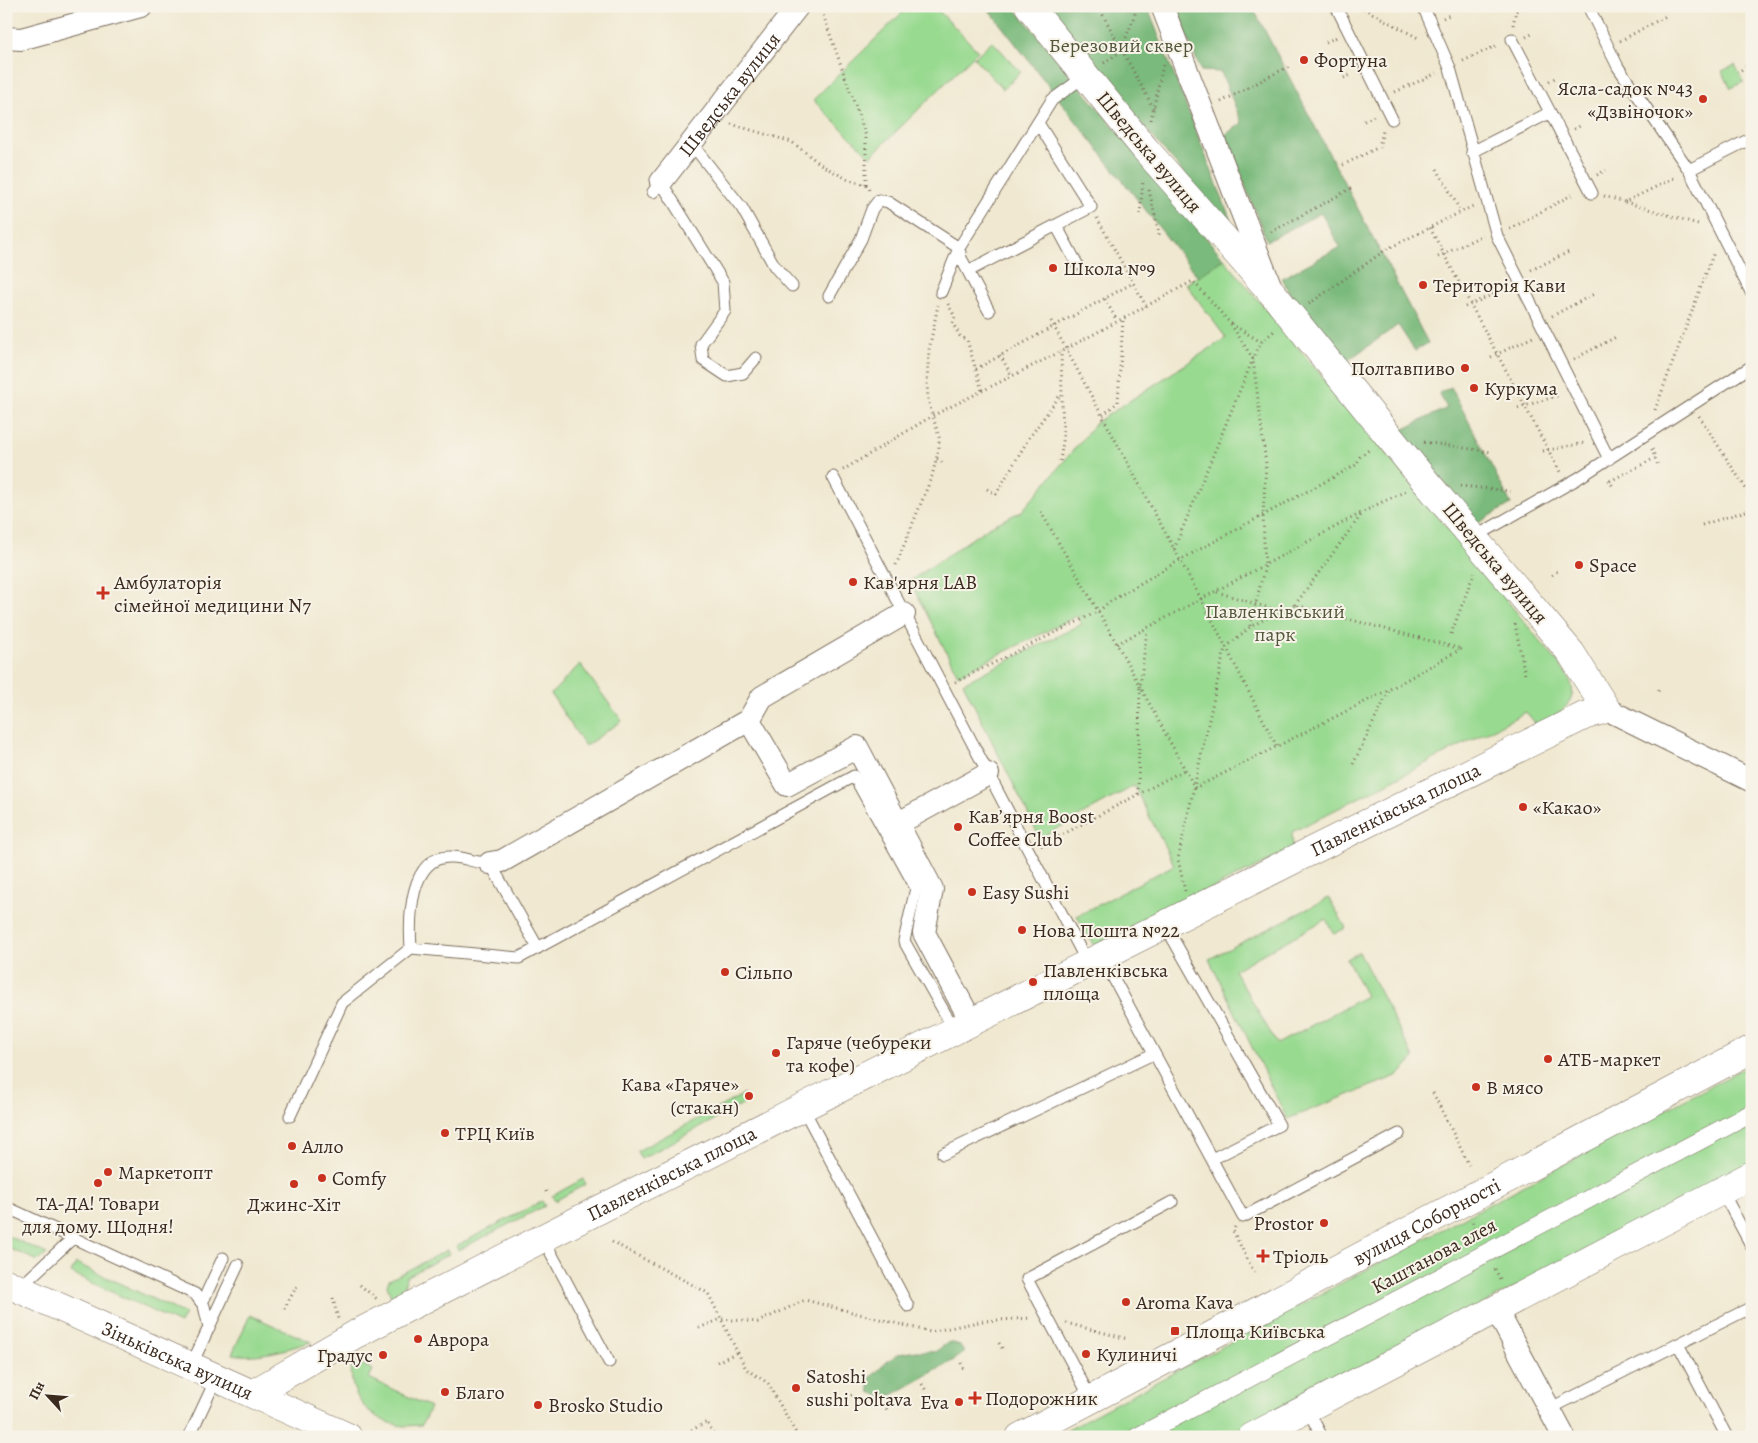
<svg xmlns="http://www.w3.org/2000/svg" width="1758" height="1443" viewBox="0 0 1758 1443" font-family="Alegreya,serif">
<rect width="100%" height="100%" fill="#f7f3e8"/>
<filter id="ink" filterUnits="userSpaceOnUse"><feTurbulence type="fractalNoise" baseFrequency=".02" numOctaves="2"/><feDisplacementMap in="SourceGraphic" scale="10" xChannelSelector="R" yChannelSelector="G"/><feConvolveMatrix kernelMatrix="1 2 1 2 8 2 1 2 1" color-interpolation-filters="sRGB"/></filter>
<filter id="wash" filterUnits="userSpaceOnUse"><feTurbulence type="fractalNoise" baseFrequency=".0096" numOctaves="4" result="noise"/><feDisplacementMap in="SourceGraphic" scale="20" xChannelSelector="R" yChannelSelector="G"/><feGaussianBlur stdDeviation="1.12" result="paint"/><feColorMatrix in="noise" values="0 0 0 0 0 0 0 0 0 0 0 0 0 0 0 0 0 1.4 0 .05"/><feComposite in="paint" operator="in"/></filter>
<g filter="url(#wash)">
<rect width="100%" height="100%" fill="#f0e8d0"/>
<path fill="#99da91" stroke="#6a8258" d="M 909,6 L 934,6 L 978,51 L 870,157 L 813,100 Z
M 992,41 L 1021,72 L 1003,89 L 974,58 Z
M 1735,65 L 1744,82 L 1731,88 L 1722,71 Z
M 1224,259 L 1378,443 L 1567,674 C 1584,704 1558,713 1537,725 L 1526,712 L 1292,832 L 1293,849 L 1094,946 L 1077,916 L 1174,865 L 1134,786 L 1040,838 L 963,683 L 1082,624 L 1077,616 L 958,675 L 910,581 L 989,527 L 1022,511 L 1097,422 L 1226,338 L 1186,284 Z
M 580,664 L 622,721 L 585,746 L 551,694 Z
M 1329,898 L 1346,928 L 1334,934 L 1326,919 L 1234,970 L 1277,1044 L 1366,996 L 1347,959 L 1359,952 L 1414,1058 L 1399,1075 L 1287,1119 L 1209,959 Z
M 1752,1064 L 1752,1162 L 1232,1437 L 1053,1437 Z
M 744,1094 L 749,1101 L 641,1159 L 637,1151 Z
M 583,1179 L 586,1184 L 555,1201 L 552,1196 Z
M 542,1201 L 545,1206 L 458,1250 L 456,1246 Z
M 6,1235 L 47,1254 L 38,1261 L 6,1247 Z
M 447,1250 L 449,1254 L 406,1277 L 404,1291 L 391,1297 L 387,1285 L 389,1280 Z
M 76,1263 L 185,1314 L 180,1324 L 71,1273 Z
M 250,1315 L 311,1342 C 287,1349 257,1359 232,1354 Z
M 353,1360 L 373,1370 L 369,1378 L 430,1407 L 422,1425 C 414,1425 405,1427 398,1425 C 367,1419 345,1392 353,1360 Z"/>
<path fill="#7aba7b" stroke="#5a724c" d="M 986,6 L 1013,6 L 1224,259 L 1198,277 Z
M 1041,6 L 1147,6 L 1228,213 L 1231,221 L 1228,225 Z
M 1175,6 L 1252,6 L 1428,343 L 1415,351 L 1398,325 L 1344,363 L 1291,296 L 1282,278 L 1340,247 L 1321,213 L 1267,241 L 1225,135 L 1242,123 L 1221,72 L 1201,71 Z
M 1451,387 L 1511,504 L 1478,523 L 1400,431 L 1447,408 L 1439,393 Z
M 949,1342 L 960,1345 L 964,1353 L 954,1360 L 892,1395 L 880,1396 L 870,1392 L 868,1380 L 889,1360 L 899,1354 L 917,1351 L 935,1352 Z"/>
</g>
<g filter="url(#ink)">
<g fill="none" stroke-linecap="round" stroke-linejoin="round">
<defs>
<path id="service" d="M 1336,6 L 1392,119
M 1423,6 L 1450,68 L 1497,236 L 1609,459
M 1588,6 L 1618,67 L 1689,170 L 1752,294
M 1512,39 L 1592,193
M 691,143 L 742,208 L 775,267 L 792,286
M 1472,152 L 1549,113
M 1689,170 L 1752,138
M 653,192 L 661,182 L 723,282 L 725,311 L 701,344 L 703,360 L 727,376 L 743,373 L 756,358
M 1056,225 L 1077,264
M 968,271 L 1091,207 L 1038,123
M 941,292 L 959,248 L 1052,100 L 1085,76
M 829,296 L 861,239 L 872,209 L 879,200 L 888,202 L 959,248 L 961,258 L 989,311
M 833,477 L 1088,964
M 1473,538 L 1577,479 L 1752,366
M 1165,925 L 1279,1125 L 1212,1159
M 411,948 C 409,920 409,854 452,857 C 465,857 477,864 490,863 L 538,948
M 1102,957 L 1243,1217 L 1399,1134
M 803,1108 L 908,1306
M 290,1116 L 342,1003 L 411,948 L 519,958 L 854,776 L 916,888 L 904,941 L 955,1031
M 943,1154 L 1153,1054
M 1722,1191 L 1752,1247
M 6,1207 L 195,1294 L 204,1306 L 209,1327
M 543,1238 L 609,1362
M 19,1288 L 73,1238
M 202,1303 L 223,1258
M 1678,1344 L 1727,1437
M 191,1366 L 238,1265
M 1091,1399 L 1027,1279 L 1172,1202
M 1307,1408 L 1322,1437
M 1549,1409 L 1752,1307
M 189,1437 L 217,1377"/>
<path id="pedestrian" d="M 1137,1437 L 1752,1113"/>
<g id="minor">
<path d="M 1162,6 L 1270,285"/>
<path d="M 6,38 L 21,39 L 141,6"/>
<path id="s1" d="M 661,182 L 798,6"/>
<path d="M 1606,709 L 1752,781"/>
<path d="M 749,720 L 787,785 L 857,747 L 932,889 L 924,933 L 972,1023"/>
<path d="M 897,824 L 988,774"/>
<path d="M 490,863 L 502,861 L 749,720 L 762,697 L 904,614"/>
<path d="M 1496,1309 L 1564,1437"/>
</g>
<g id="tertiary">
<path id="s2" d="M 254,1393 L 356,1334 L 543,1238 L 1299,857 L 1584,716 L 1606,709 L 1571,653 L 1426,482 L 1274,295 L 1145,149 L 1029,6"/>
</g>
<g id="primary">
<path id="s3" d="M 6,1283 L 348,1437"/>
<path id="s4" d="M 1020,1437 L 1752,1049"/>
<path d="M 1252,1437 L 1752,1175"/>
</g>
</defs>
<use href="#service" stroke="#7a6c5c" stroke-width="13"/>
<use href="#pedestrian" stroke="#7a6c5c" stroke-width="19"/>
<use href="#minor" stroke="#7a6c5c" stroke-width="24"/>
<use href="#tertiary" stroke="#7a6c5c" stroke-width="29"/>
<use href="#primary" stroke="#7a6c5c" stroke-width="29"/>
<path stroke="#7a6c5c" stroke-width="3" stroke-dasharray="1 4" stroke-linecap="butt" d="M 820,6 L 866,136 L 866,185
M 1098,6 L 1154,109
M 1359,6 L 1420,39
M 1307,7 L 1309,6
M 1516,11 L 1525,6
M 1443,18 L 1452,14
M 1513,25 L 1517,6
M 1526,37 L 1534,33
M 1620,41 L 1666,16
M 1326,42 L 1337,37
M 1463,61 L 1498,45
M 1104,63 L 1121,51 L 1138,6
M 1741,70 L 1752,63
M 1344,78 L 1353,74
M 1549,81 L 1557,77
M 1395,92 L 1437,73
M 1221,102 L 1291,65
M 1151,120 L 1163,65
M 1364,121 L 1374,116
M 731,124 L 792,142 L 823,166 L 847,179 L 866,185 L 870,190
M 1574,129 L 1582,125
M 1343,165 L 1379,147 L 1383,131
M 1437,169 L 1461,212
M 1597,175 L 1606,170
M 1149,190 L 1160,238
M 1604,196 L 1625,202 L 1676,177
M 1625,202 L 1701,225
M 1140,214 L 1143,181
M 1097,218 L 1146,306
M 1430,228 L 1560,472
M 1510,229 L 1575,193
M 1271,232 L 1354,187
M 1438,257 L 1483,235
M 1531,270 L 1571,251
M 1105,299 L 1117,321
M 948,304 L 955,317 L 953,324 L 960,336 L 967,340 L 982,390
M 1309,304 L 1387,249 L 1473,206
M 1465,307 L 1507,288
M 1552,316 L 1594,294
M 1051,321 L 1207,610 L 1277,747
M 1231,324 L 1253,359 L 1266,464 L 1263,515 L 1265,566 L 1250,626
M 1000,355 L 1012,376
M 1491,357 L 1533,337
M 1574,359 L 1616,337
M 976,369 L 1133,283
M 1518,408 L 1560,395
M 1655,410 L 1714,252
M 1103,415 L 1118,402 L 1123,319
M 1699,416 L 1752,498
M 1424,442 L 1491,452
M 1652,449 L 1658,466
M 1543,451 L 1585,443
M 937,459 L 943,463
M 1060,461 L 1063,441 L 1061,351
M 843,470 L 932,416 L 1066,349 L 1193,281 L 1230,323 L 1261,342
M 1609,480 L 1614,488
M 1610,481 L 1655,458
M 1460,486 L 1511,491
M 987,489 L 996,494 L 1029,438 L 1061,394
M 1041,512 L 1117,644 L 1195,788 L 1390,689 L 1461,649
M 1702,525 L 1752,509
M 1174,549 L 1253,359 L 1261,342 L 1274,331
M 896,565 L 932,476 L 939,448 L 939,437 L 928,400 L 927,382 L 929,350 L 938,305
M 1552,575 L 1559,570
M 1217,592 L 1279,611 L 1295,605 L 1461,649
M 1295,605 L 1361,515
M 1515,624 L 1525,675
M 1451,634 L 1474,573
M 1117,644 L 1380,503 L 1406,491
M 955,682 L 1099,611 L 1109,602 L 1180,560 L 1356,465 L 1360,457 L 1370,449
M 1658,691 L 1660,689
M 1353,764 L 1390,689
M 1138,794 L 1140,686 L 1147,630
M 1041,846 L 1184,770
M 1185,891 L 1178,859 L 1225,648 L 1250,627 L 1279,611
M 1433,1093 L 1469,1165
M 546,1191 L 547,1194
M 1472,1222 L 1479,1236
M 1235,1227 L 1233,1231 L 1255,1274
M 612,1242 L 708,1293 L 746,1369 L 768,1383 L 798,1437
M 1495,1269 L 1501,1281
M 360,1285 L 377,1299
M 333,1298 L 338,1319
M 284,1309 L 297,1286
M 1066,1323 L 1128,1339
M 699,1328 L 721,1319 L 758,1322 L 805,1300 L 930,1332 L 983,1321 L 1031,1318
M 999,1343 L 1004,1351
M 717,1362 L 738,1352
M 961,1363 L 965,1372
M 922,1384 L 927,1392
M 842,1400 L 854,1394
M 884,1404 L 888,1412
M 678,1437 L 707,1422 L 715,1437
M 791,1437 L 796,1434"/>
<use href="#service" stroke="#fff" stroke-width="11"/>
<use href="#pedestrian" stroke="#fff" stroke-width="18"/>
<use href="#minor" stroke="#fff" stroke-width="22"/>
<use href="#tertiary" stroke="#fff" stroke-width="28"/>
<use href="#primary" stroke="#fff" stroke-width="28"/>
</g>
</g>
<g fill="#c8321e" stroke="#f7f3e8" stroke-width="2">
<circle cx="1304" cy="60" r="5"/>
<circle cx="1703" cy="99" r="5"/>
<circle cx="1053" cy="268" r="5"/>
<circle cx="1423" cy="285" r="5"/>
<circle cx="1465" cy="368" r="5"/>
<circle cx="1474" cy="388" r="5"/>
<circle cx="1579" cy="565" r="5"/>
<circle cx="853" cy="582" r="5"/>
<path d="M100.5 585.5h5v5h5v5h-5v5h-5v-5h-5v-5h5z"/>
<circle cx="1523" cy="807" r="5"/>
<circle cx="958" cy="827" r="5"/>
<circle cx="972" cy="892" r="5"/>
<circle cx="1022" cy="930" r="5"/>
<circle cx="725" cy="972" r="5"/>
<circle cx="1033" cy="982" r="5"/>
<circle cx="776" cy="1053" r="5"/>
<circle cx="1548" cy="1059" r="5"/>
<circle cx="1476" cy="1087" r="5"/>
<circle cx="749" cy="1096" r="5"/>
<circle cx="445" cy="1133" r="5"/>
<circle cx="292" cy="1146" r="5"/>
<circle cx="108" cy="1172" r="5"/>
<circle cx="322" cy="1178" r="5"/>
<circle cx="98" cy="1183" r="5"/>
<circle cx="294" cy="1184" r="5"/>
<circle cx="1324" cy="1223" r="5"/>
<path d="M1260.5 1248.5h5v5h5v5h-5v5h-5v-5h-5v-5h5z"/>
<circle cx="1126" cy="1302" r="5"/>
<rect x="1170" y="1326" width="10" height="10" rx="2.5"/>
<circle cx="418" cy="1339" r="5"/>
<circle cx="1086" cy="1354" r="5"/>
<circle cx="383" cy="1355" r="5"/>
<circle cx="796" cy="1388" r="5"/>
<circle cx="445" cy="1392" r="5"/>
<path d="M972.5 1390.5h5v5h5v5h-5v5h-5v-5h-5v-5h5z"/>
<circle cx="959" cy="1402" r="5"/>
<circle cx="538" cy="1405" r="5"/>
</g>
<g text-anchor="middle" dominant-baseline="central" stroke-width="4" stroke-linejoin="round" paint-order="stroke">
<g font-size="20" fill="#52563b" stroke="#f7f3e8">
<text x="1121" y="45">Березовий сквер</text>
<text x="1275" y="611">Павленківський<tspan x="1275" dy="23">парк</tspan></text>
</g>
<g font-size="20" fill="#3b2a1e" stroke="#f7f3e8" text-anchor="start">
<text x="1314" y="60">Фортуна</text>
<text x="1693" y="88" text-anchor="end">Ясла-садок №43<tspan x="1693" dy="23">«Дзвіночок»</tspan></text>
<text x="1063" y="268">Школа №9</text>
<text x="1433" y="285">Територія Кави</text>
<text x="1455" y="368" text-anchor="end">Полтавпиво</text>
<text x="1484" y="388">Куркума</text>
<text x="1589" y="565">Space</text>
<text x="114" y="582">Амбулаторія<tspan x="114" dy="23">сімейної медицини N7</tspan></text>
<text x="863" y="582">Кав'ярня LAB</text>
<text x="1533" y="807">«Какао»</text>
<text x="968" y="816">Кав’ярня Boost<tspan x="968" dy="23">Coffee Club</tspan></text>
<text x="982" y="892">Easy Sushi</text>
<text x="1032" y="930">Нова Пошта №22</text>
<text x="1043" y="970">Павленківська<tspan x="1043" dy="23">площа</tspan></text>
<text x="735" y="972">Сільпо</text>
<text x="786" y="1042">Гаряче (чебуреки<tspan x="786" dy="23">та кофе)</tspan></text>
<text x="1558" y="1059">АТБ-маркет</text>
<text x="739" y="1084" text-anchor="end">Кава «Гаряче»<tspan x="739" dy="23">(стакан)</tspan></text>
<text x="1486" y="1087">В мясо</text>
<text x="455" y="1133">ТРЦ Київ</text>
<text x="302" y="1146">Алло</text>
<text x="118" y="1172">Маркетопт</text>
<text x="332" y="1178">Comfy</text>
<text x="98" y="1203" text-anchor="middle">ТА-ДА! Товари<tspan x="98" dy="23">для дому. Щодня!</tspan></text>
<text x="294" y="1204" text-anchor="middle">Джинс-Хіт</text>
<text x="1314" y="1223" text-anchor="end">Prostor</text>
<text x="1273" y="1256">Тріоль</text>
<text x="1136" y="1302">Aroma Kava</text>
<text x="1185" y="1331">Площа Київська</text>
<text x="428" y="1339">Аврора</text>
<text x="1096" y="1354">Кулиничі</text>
<text x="373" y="1355" text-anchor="end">Градус</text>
<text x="806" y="1376">Satoshi<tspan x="806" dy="23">sushi poltava</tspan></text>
<text x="455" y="1392">Благо</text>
<text x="985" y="1398">Подорожник</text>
<text x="949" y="1402" text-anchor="end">Eva</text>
<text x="548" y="1405">Brosko Studio</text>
</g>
<g font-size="20" fill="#3b2a1e" stroke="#f7f3e8">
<text stroke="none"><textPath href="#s1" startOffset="111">Шведська вулиця</textPath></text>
<text transform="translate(1149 152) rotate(50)">Шведська вулиця</text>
<text transform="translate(1495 563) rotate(50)">Шведська вулиця</text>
<text stroke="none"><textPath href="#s2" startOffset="1282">Павленківська площа</textPath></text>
<text stroke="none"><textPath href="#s2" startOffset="472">Павленківська площа</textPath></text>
<text stroke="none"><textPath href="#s4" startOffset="460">вулиця Соборності</textPath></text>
<text transform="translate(1434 1256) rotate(-28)">Каштанова алея</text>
<text stroke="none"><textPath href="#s3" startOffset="188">Зіньківська вулиця</textPath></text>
</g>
</g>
<rect width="1758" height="1443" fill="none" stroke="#f7f3e8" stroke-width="25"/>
<g transform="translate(48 1396) rotate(296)" stroke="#f7f3e8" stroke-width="4" paint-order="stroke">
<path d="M0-4L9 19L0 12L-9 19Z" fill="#3b2a1e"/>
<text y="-8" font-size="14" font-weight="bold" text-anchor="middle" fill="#3b2a1e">Пн</text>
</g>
</svg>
